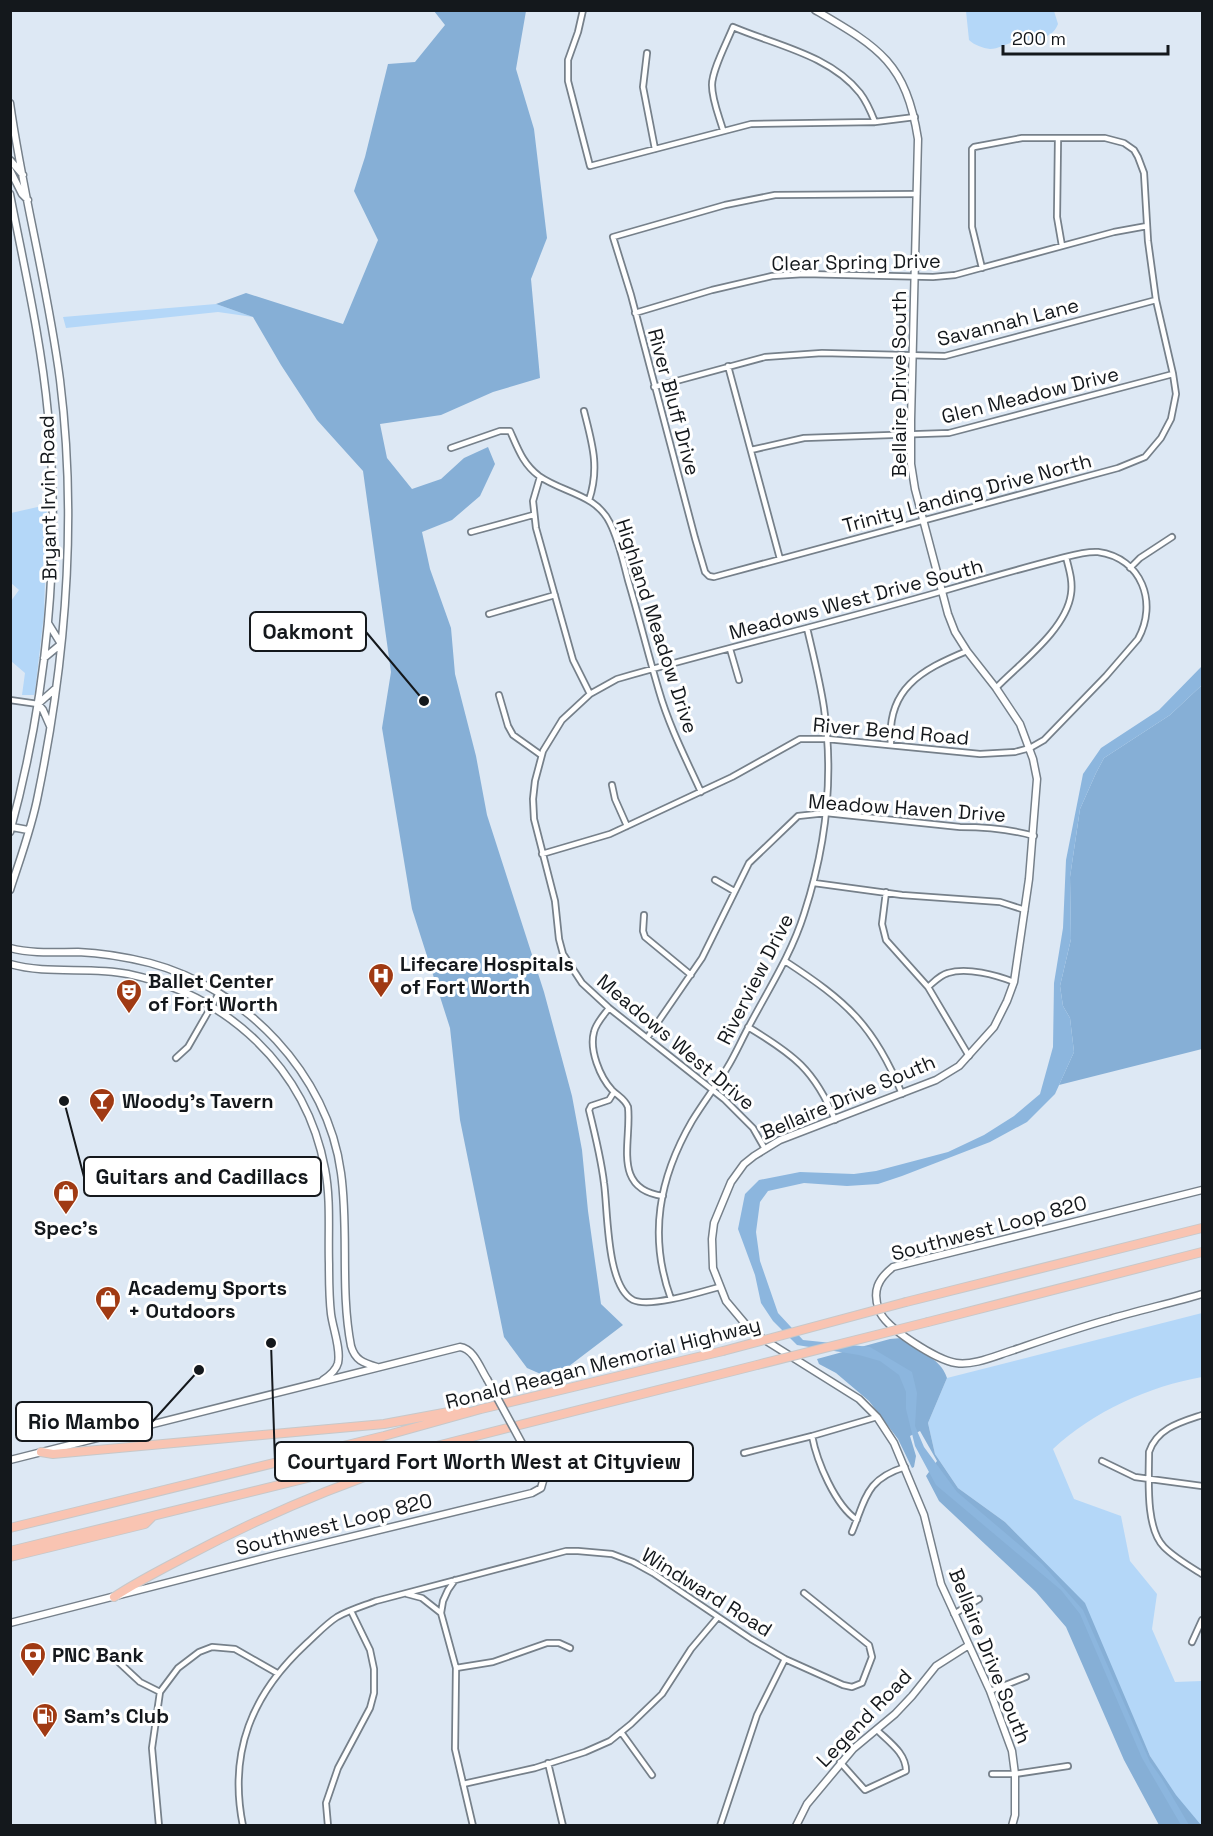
<svg xmlns="http://www.w3.org/2000/svg" width="1213" height="1836" viewBox="0 0 1213 1836" font-family="'Space Grotesk',sans-serif">
<rect width="100%" height="100%" fill="#dde8f4"/>
<path fill="#b4d7f8" d="M 966,11 L 1054,11 L 1058,24 C 1051,43 1029,38 1013,42 C 1006,44 998,49 990,49 C 983,48 974,45 969,40 Z
M 216,304 L 253,317 L 218,312 L 66,328 L 63,317 Z
M 42,506 L 42,510 L 47,511 L 44,614 L 35,692 L 34,695 L 22,695 L 25,673 L 11,661 L 11,601 L 19,590 L 11,583 L 11,513 Z
M 1202,1313 L 1202,1377 C 1150,1386 1092,1412 1053,1449 L 1074,1499 L 1121,1516 L 1130,1561 L 1157,1594 L 1152,1629 L 1175,1682 L 1202,1681 L 1202,1825 L 1192,1825 L 1150,1756 L 1135,1724 L 1032,1550 L 1005,1522 L 958,1488 L 935,1454 L 928,1423 L 947,1378 Z"/>
<path fill="#86afd6" d="M 434,11 L 526,11 L 516,69 L 534,129 L 547,238 L 531,279 L 540,378 L 493,392 L 441,415 L 380,424 L 387,458 L 412,489 L 441,479 L 464,458 L 488,447 L 495,464 L 480,496 L 452,520 L 422,532 L 430,569 L 451,628 L 455,674 L 476,756 L 487,815 L 544,992 L 572,1096 L 582,1150 L 588,1211 L 601,1304 L 623,1325 L 552,1379 L 527,1368 L 504,1337 L 460,1120 L 450,1028 L 412,909 L 382,728 L 391,672 L 363,471 L 317,420 L 281,365 L 253,317 L 216,304 L 246,293 L 343,324 L 378,240 L 354,191 L 365,157 L 388,64 L 415,62 L 445,25 Z
M 1202,685 L 1202,1049 L 1059,1085 L 1074,1052 L 1070,1018 L 1063,1006 L 1060,986 L 1071,939 L 1070,877 L 1080,809 L 1096,773 L 1104,758 L 1170,715 Z
M 901,1338 C 916,1352 940,1356 947,1378 L 928,1423 L 935,1454 L 958,1488 L 1005,1522 L 1085,1603 L 1150,1756 L 1176,1795 L 1201,1825 L 1159,1825 L 1124,1760 L 1066,1627 L 1036,1592 L 939,1501 L 926,1476 L 937,1461 L 920,1431 L 910,1436 L 916,1456 L 914,1467 L 912,1468 L 898,1439 L 869,1401 L 836,1373 L 819,1364 L 817,1359 L 890,1339 Z"/>
<path fill="#8cb6de" d="M 1202,666 L 1202,685 L 1170,715 L 1104,758 L 1096,773 L 1080,809 L 1070,877 L 1071,939 L 1060,986 L 1063,1006 L 1070,1018 L 1074,1052 L 1055,1094 L 1027,1122 L 990,1142 L 902,1176 L 878,1184 L 847,1186 L 804,1183 L 768,1191 L 760,1202 L 756,1232 L 760,1261 L 778,1313 L 803,1340 L 870,1347 L 912,1372 L 917,1393 L 915,1426 L 924,1447 L 957,1492 L 1042,1564 L 1083,1610 L 1150,1762 L 1162,1779 L 1189,1825 L 1181,1825 L 1142,1758 L 1080,1614 L 1061,1590 L 936,1485 L 915,1446 L 906,1409 L 906,1392 L 899,1375 L 880,1361 L 859,1355 L 797,1345 L 773,1321 L 761,1303 L 755,1275 L 738,1229 L 745,1194 L 759,1180 L 800,1172 L 854,1174 L 876,1171 L 948,1152 L 984,1135 L 1014,1116 L 1040,1094 L 1053,1047 L 1054,983 L 1063,928 L 1066,860 L 1083,774 L 1101,748 L 1159,710 Z"/>
<g fill="none" stroke-linecap="round" stroke-linejoin="round">
<defs>
<path id="street" d="M 583,10 L 578,32 L 568,60 L 568,81 L 590,166 L 751,124 L 875,122 L 915,117
M 647,53 L 643,87 L 655,149
M 723,130 C 719,116 712,100 712,85 C 712,70 727,42 733,27 C 775,45 830,55 860,93 C 867,102 871,112 875,122
M 1058,139 L 1057,217 L 1062,246
M 917,194 L 775,195 L 725,205 L 613,237 L 631,295 L 695,538 L 705,572 L 709,576 L 714,577 L 1118,468 L 1145,457 L 1161,438 L 1171,419 L 1176,394 L 1173,374 L 1156,300 L 1148,241 L 1144,173 L 1138,157 L 1134,150 L 1124,143 L 1105,138 L 1022,138 L 974,147 L 972,149 L 972,227 L 982,268
M 635,313 L 712,290 L 772,276 L 804,274 L 933,277 L 955,275 L 1114,232 L 1147,226
M 728,366 L 780,559
M 654,387 L 765,357 L 822,353 L 945,356 L 1156,300
M 584,411 C 592,443 600,467 589,500
M 451,448 L 500,431 L 510,431 C 518,449 523,464 539,476 C 563,493 596,494 610,523 C 619,541 623,561 628,580 C 639,617 648,654 659,691 C 669,726 686,759 701,792
M 751,450 L 804,438 L 949,433 L 1173,374
M 540,477 L 533,501 L 536,528 L 573,660 L 590,694
M 471,532 L 533,515
M 1130,568 L 1140,558 L 1172,537
M 489,614 L 555,595
M 730,649 L 739,680
M 996,688 C 1020,663 1066,630 1071,594 C 1073,581 1069,569 1066,557
M 499,695 L 508,726 L 513,735 L 541,755
M 10,700 L 38,704
M 891,745 C 886,689 921,670 967,651
M 612,785 L 615,799 L 627,826
M 542,854 L 610,834 L 732,777 L 800,739 L 827,739 L 980,754 L 1015,752 L 1030,748 L 1044,740 L 1106,676 L 1138,639 C 1158,603 1142,558 1098,552 C 1085,551 1070,556 1058,559 C 1019,569 981,580 943,591 C 835,622 725,648 617,679 L 590,694 L 562,720 L 543,751 L 535,781 L 533,799 L 534,819 L 555,901 L 559,939 L 563,954 L 582,983 L 609,1008 L 724,1099 L 753,1128 L 765,1149
M 715,880 L 734,891
M 814,883 L 902,895 L 1000,902 L 1025,910
M 886,892 L 882,924 L 886,940 L 928,987 L 969,1056
M 644,915 L 643,931 L 645,937 L 691,975
M 785,961 C 846,1001 874,1025 902,1094
M 928,987 C 934,982 940,975 948,973 C 967,967 996,975 1014,982
M 609,1008 C 604,1015 596,1023 594,1032 C 589,1050 600,1077 612,1090 C 618,1096 625,1099 628,1107 C 632,1141 611,1189 663,1196
M 748,1027 C 793,1054 815,1070 835,1120
M 647,1038 L 702,958 L 749,863 L 798,816 L 826,813 L 960,827 C 985,827 1010,829 1034,836
M 176,1058 L 188,1047 L 219,993
M 614,1092 L 609,1100 L 591,1106 L 589,1110 C 595,1134 601,1158 604,1183 C 608,1210 606,1286 633,1300 C 650,1308 701,1292 719,1287
M 671,1299 C 648,1236 659,1178 692,1121 C 703,1103 716,1086 727,1068 C 735,1055 741,1041 748,1028 C 768,990 791,955 804,914 C 826,847 834,778 824,708 C 820,681 813,654 807,628
M 1202,1415 C 1181,1422 1157,1428 1149,1452 C 1149,1478 1145,1528 1164,1547 C 1175,1558 1189,1566 1202,1574
M 812,1436 C 817,1462 835,1505 857,1520
M 744,1453 L 812,1436 L 877,1417
M 1102,1461 L 1135,1477 L 1202,1486
M 852,1532 C 866,1498 866,1479 905,1467
M 455,1580 L 448,1590 L 443,1601 L 441,1613 L 456,1668 L 455,1749 L 473,1826
M 407,1594 L 422,1598 L 441,1613
M 954,1614 L 979,1599
M 1192,1642 L 1202,1620
M 111,1655 L 140,1682 L 160,1692
M 456,1668 L 493,1662 L 547,1643 L 559,1643 L 570,1648
M 990,1691 L 1026,1677
M 621,1732 L 652,1775
M 840,1762 L 865,1790 L 906,1771 C 906,1753 889,1742 877,1730
M 548,1763 L 563,1826
M 992,1774 L 1015,1774 L 1068,1766
M 463,1784 L 535,1768 L 585,1752 L 610,1741 L 631,1724 L 662,1694 L 691,1649 L 718,1617
M 159,1826 L 152,1748 L 160,1692 L 178,1668 L 199,1652 L 212,1647 L 235,1649 L 277,1673
M 243,1826 C 228,1752 252,1694 306,1644 C 316,1635 326,1624 337,1617 C 349,1610 363,1606 376,1601 L 566,1551 L 578,1551 L 612,1554 L 633,1562 L 653,1573 L 751,1639 L 785,1659 L 843,1685 L 852,1687 L 862,1683 L 872,1657 L 869,1645 L 804,1593
M 328,1826 L 326,1803 L 338,1768 L 370,1708 L 374,1693 L 374,1669 L 370,1650 L 351,1611
M 720,1826 L 757,1715 L 785,1659"/>
<path id="secondary" d="M 815,10 C 878,47 906,62 918,139 L 911,420 L 911,464 L 915,489 L 948,614 L 955,632 L 967,651 L 996,688 L 1020,724 L 1033,759 L 1037,779 L 1029,879 L 1014,982 L 1007,1001 L 994,1027 L 959,1066 L 936,1080 L 780,1140 L 754,1156 L 744,1164 L 731,1182 L 714,1223 L 712,1239 L 713,1268 L 726,1301 L 752,1332 L 859,1399 L 877,1417 L 894,1443 L 924,1515 L 941,1584 L 990,1691 L 1012,1751 L 1015,1774 L 1015,1815 L 1012,1826
M 10,103 C 23,196 48,287 60,380 C 77,517 66,659 38,795 C 32,827 20,859 10,890
M 10,160 L 23,175
M 10,170 L 22,194 L 28,200
M 10,194 C 24,267 41,339 48,414 C 61,553 47,697 10,832
M 48,623 L 61,644
M 44,658 L 61,644
M 50,726 L 43,710 L 38,704 L 56,688
M 12,827 L 28,830
M 10,948 C 33,954 55,952 78,952 C 102,953 126,957 150,963 C 245,988 328,1074 341,1173 C 349,1230 340,1289 351,1346 C 355,1360 363,1363 377,1367
M 10,964 C 49,975 89,966 128,974 C 227,995 306,1067 325,1169 C 331,1200 328,1232 329,1264 C 329,1281 329,1297 331,1314 C 333,1329 341,1349 338,1363 C 336,1371 329,1376 323,1380
M 1202,1190 L 893,1267 C 878,1279 872,1291 879,1310 C 885,1328 937,1360 956,1363 C 974,1366 997,1355 1014,1350 C 1046,1339 1077,1328 1110,1319 C 1140,1310 1172,1303 1202,1294
M 10,1460 L 460,1347 C 474,1349 480,1368 487,1379
M 10,1623 L 276,1555 L 532,1493 L 541,1488 L 543,1481 L 526,1451
M 796,1826 L 807,1804 L 853,1749 L 895,1714 L 912,1696 L 936,1666 L 969,1645"/>
<path id="highway" d="M 906,1302 L 1202,1228
M 928,1322 L 1202,1252
M 41,1452 L 53,1454 L 384,1424 L 465,1409
M 10,1528 L 384,1436 L 481,1409 L 723,1351
M 10,1551 L 409,1453 L 757,1365
M 10,1557 L 145,1524 L 152,1517
M 114,1597 C 138,1581 164,1568 189,1555 C 257,1519 327,1489 399,1465 L 409,1453"/>
</defs>
<use href="#street" stroke="#76808a" stroke-width="8"/>
<use href="#secondary" stroke="#76808a" stroke-width="9"/>
<use href="#highway" stroke="#c7c8c9" stroke-width="10"/>
<use href="#street" stroke="#fff" stroke-width="4.5"/>
<use href="#secondary" stroke="#fff" stroke-width="6"/>
<use href="#highway" stroke="#f9c4b2" stroke-width="8"/>
<defs>
<path id="secondary-bridge" d="M 487,1379 L 526,1451"/>
<path id="highway-bridge" d="M 723,1351 L 906,1302
M 757,1365 L 928,1322"/>
</defs>
<use href="#secondary-bridge" stroke="#76808a" stroke-width="9" stroke-linecap="butt"/>
<use href="#highway-bridge" stroke="#c7c8c9" stroke-width="10" stroke-linecap="butt"/>
<use href="#secondary-bridge" stroke="#fff" stroke-width="6"/>
<use href="#highway-bridge" stroke="#f9c4b2" stroke-width="8"/>
</g>
<defs>
<symbol id="hospital-pin" viewBox="-11 -11 22 30"><path d="M0 17L-7.5 6A9.5 9.5 0 1 1 7.5 6Z" fill="#a03a13" stroke="#fff"/><path d="M-5-5h3v3.5h4V-5h3V5h-3V1.5h-4V5h-3Z" fill="#fff"/></symbol>
<symbol id="theatre-pin" viewBox="-11 -11 22 30"><path d="M0 17L-7.5 6A9.5 9.5 0 1 1 7.5 6Z" fill="#a03a13" stroke="#fff"/><path d="M-5-5.5Q0-4 5-5.5V0Q5 5 0 6Q-5 5-5 0ZM-3.3-2.5H-1v1.5H-3.3ZM1-2.5H3.3v1.5H1ZM-2.8 1Q0 5.5 2.8 1Z" fill="#fff"/></symbol>
<symbol id="bar-pin" viewBox="-11 -11 22 30"><path d="M0 17L-7.5 6A9.5 9.5 0 1 1 7.5 6Z" fill="#a03a13" stroke="#fff"/><path d="M-6-5H6L.8 .8V4.5H3.5V6h-7V4.5H-.8V.8Z" fill="#fff"/></symbol>
<symbol id="shop-pin" viewBox="-11 -11 22 30"><path d="M0 17L-7.5 6A9.5 9.5 0 1 1 7.5 6Z" fill="#a03a13" stroke="#fff"/><path d="M-5-2.5h2.3a2.7 3.5 0 0 1 5.4 0H5L5.5 6h-11ZM-1.5-2.5h3a1.5 2.3 0 0 0-3 0Z" fill="#fff"/></symbol>
<symbol id="bank-pin" viewBox="-11 -11 22 30"><path d="M0 17L-7.5 6A9.5 9.5 0 1 1 7.5 6Z" fill="#a03a13" stroke="#fff"/><path d="M-6-4H6V4H-6ZM0-2.3a2.3 2.3 0 1 0 0 4.6a2.3 2.3 0 1 0 0-4.6Z" fill="#fff"/></symbol>
<symbol id="fuel-pin" viewBox="-11 -11 22 30"><path d="M0 17L-7.5 6A9.5 9.5 0 1 1 7.5 6Z" fill="#a03a13" stroke="#fff"/><path d="M-5.5-6h7V0h2V4h1.3V-2.5L3-4.5l.8-.8L6-3V5H2.5V1h-1V6h-7ZM-4.2-4.7v3.2H.2V-4.7Z" fill="#fff"/></symbol>
</defs>
<g fill-rule="evenodd">
<use href="#hospital-pin" x="366" y="961" width="30" height="40"/>
<use href="#theatre-pin" x="114" y="977" width="30" height="40"/>
<use href="#bar-pin" x="87" y="1086" width="30" height="40"/>
<use href="#shop-pin" x="51" y="1178" width="30" height="40"/>
<use href="#shop-pin" x="93" y="1284" width="30" height="40"/>
<use href="#bank-pin" x="18" y="1640" width="30" height="40"/>
<use href="#fuel-pin" x="30" y="1701" width="30" height="40"/>
</g>
<g text-anchor="middle" dominant-baseline="central" stroke-width="6" stroke-linejoin="round" paint-order="stroke">
<g font-size="20" fill="#14181c" stroke="#fff">
<text transform="translate(856 262) rotate(-1)">Clear Spring Drive</text>
<text transform="translate(1008 322) rotate(-14)">Savannah Lane</text>
<text transform="translate(899 384) rotate(-90)">Bellaire Drive South</text>
<text transform="translate(1030 395) rotate(-14)">Glen Meadow Drive</text>
<text transform="translate(674 402) rotate(75)">River Bluff Drive</text>
<text transform="translate(967 493) rotate(-15)">Trinity Landing Drive North</text>
<text transform="translate(48 498) rotate(-91)">Bryant Irvin Road</text>
<text transform="translate(856 599) rotate(-15)">Meadows West Drive South</text>
<text transform="translate(657 626) rotate(72)">Highland Meadow Drive</text>
<text transform="translate(891 731) rotate(5)">River Bend Road</text>
<text transform="translate(907 808) rotate(4)">Meadow Haven Drive</text>
<text transform="translate(755 979) rotate(-63)">Riverview Drive</text>
<text transform="translate(676 1042) rotate(40)">Meadows West Drive</text>
<text transform="translate(848 1097) rotate(-23)">Bellaire Drive South</text>
<text transform="translate(989 1228) rotate(-15)">Southwest Loop 820</text>
<text transform="translate(603 1363) rotate(-14)">Ronald Reagan Memorial Highway</text>
<text transform="translate(334 1524) rotate(-14)">Southwest Loop 820</text>
<text transform="translate(707 1592) rotate(32)">Windward Road</text>
<text transform="translate(990 1656) rotate(68)">Bellaire Drive South</text>
<text transform="translate(864 1718) rotate(-46)">Legend Road</text>
</g>
<g font-size="20" font-weight="bold" fill="#14181c" stroke="#fff" text-anchor="start">
<text x="400" y="964">Lifecare Hospitals<tspan x="400" dy="23">of Fort Worth</tspan></text>
<text x="148" y="981">Ballet Center<tspan x="148" dy="23">of Fort Worth</tspan></text>
<text x="122" y="1101">Woody's Tavern</text>
<text x="66" y="1228" text-anchor="middle">Spec's</text>
<text x="128" y="1288">Academy Sports<tspan x="128" dy="23">+ Outdoors</tspan></text>
<text x="52" y="1655">PNC Bank</text>
<text x="64" y="1716">Sam's Club</text>
</g>
</g>
<path fill="none" stroke="#14181c" stroke-width="2" d="M424 701L366 632M64 1101L84 1177M199 1370L152 1422M271 1343L275 1462"/>
<g fill="#14181c" stroke="#fff" stroke-width="2">
<circle cx="424" cy="701" r="6"/>
<circle cx="64" cy="1101" r="6"/>
<circle cx="199" cy="1370" r="6"/>
<circle cx="271" cy="1343" r="6"/>
</g>
<g fill="#fff" stroke="#14181c" stroke-width="2">
<rect x="250" y="612" width="116" height="39" rx="6"/>
<rect x="84" y="1157" width="237" height="39" rx="6"/>
<rect x="16" y="1402" width="136" height="39" rx="6"/>
<rect x="275" y="1442" width="418" height="39" rx="6"/>
</g>
<g font-size="21" text-anchor="middle" font-weight="bold" fill="#14181c">
<text x="308" y="639">Oakmont</text>
<text x="202" y="1184">Guitars and Cadillacs</text>
<text x="84" y="1429">Rio Mambo</text>
<text x="484" y="1469">Courtyard Fort Worth West at Cityview</text>
</g>
<rect width="1213" height="1836" fill="none" stroke="#14181c" stroke-width="24"/>
<path d="M1003 45v9h165v-9" fill="none" stroke="#14181c" stroke-width="3"/>
<text x="1012" y="45" font-size="18" fill="#14181c" stroke="#ffffff" stroke-width="4.5" paint-order="stroke">200 m</text>
</svg>
